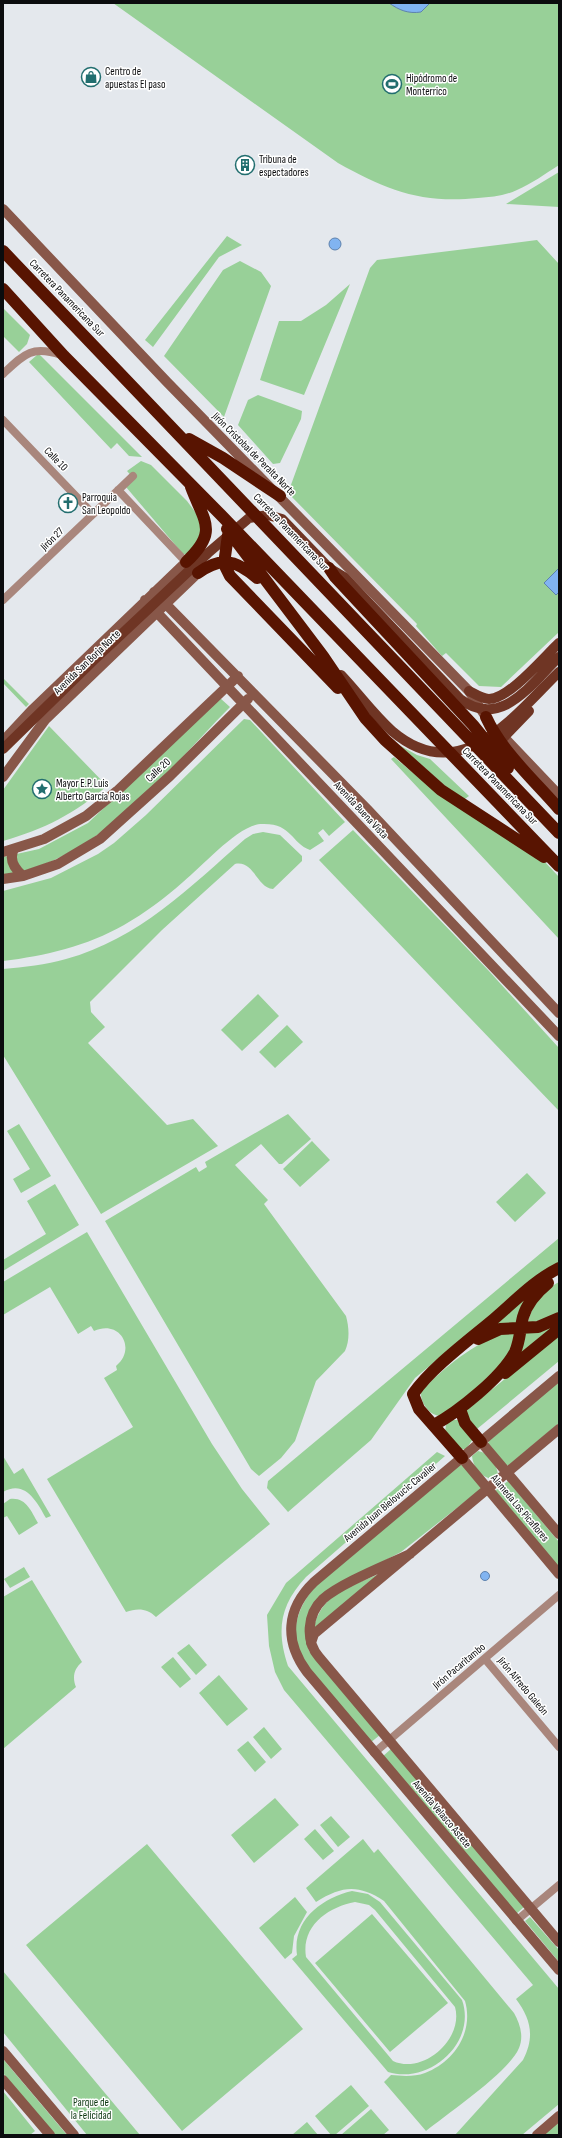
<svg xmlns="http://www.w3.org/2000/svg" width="562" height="2138" viewBox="0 0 562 2138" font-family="'Sofia Sans Condensed',sans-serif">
<rect width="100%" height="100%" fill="#e4e8ed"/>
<path fill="#98d098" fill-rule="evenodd" d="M 113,3 L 559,3 L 559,165 C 545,174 531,184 517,190 C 504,196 491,197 478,198 C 422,204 386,190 338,163 Z
M 559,172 L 559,207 L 506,204 Z
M 227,236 L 242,245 L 219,257 L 153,347 L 145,340 Z
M 537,240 L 559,264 L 559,632 L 501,687 L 479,686 L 446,653 L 442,656 L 416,626 L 417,624 L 288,493 L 370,268 L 377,260 Z
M 240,261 L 261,272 L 271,286 L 224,417 L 164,356 L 223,270 Z
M 350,284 L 304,395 L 260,380 L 279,321 L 301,321 L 326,305 Z
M 3,308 L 30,335 L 27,344 L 19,352 L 3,336 Z
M 37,355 L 40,355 L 142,457 L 129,456 L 117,443 L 111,449 L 29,362 Z
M 258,395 L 302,411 L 301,419 L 280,463 L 273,464 L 238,425 L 248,400 Z
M 141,461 L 151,465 L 187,501 L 199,517 L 201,534 L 189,555 L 183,554 L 126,487 L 134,479 L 127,471 Z
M 3,678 L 29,704 L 26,707 L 3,683 Z
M 220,698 L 230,707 C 167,771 98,862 3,875 L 3,857 L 39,849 L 88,823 Z
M 244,719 L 250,720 L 345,822 L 329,836 L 323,829 L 318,833 L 324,841 L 310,850 C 291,843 292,823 262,824 C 239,824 202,867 183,882 C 165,898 145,913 124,925 C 87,946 45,956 3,961 L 3,891 L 51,878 L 98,854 L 114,843 L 146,815 Z
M 49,726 L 107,786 C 74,814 45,829 3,841 L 3,790 Z
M 399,745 L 417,755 L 430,759 L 469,796 L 462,801 Z
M 394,757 L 430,787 L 545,862 L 559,877 L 559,939 L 391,759 Z
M 353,830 L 488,970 L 559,1048 L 559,1111 L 319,860 Z
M 263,832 L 280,835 L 302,856 L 302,861 L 273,889 C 257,888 254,860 235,864 L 162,930 L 90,1002 L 91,1012 L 105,1027 L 88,1043 L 167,1125 L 193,1119 L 218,1146 L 101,1214 L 3,1055 L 3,969 C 24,967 46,965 66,959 C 139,939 190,887 245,839 L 253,834 Z
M 258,994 L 279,1016 L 242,1051 L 221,1030 Z
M 287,1025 L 303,1042 L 275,1068 L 259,1052 Z
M 288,1114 L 311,1139 L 282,1164 L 279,1164 L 261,1144 L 235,1165 L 268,1200 L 264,1204 L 346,1316 C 349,1327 350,1340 345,1351 L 316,1381 L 295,1441 L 281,1458 L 259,1476 L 251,1469 L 105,1221 L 196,1167 L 199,1172 L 207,1167 L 205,1162 Z
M 19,1124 L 51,1176 L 21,1193 L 13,1179 L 30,1169 L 7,1131 Z
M 312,1141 L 330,1160 L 300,1187 L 283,1169 Z
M 527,1173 L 546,1193 L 515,1222 L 496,1202 Z
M 55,1184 L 79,1225 L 3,1271 L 3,1260 L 46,1234 L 27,1201 Z
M 87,1232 L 212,1444 L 242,1489 L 270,1524 L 156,1617 C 147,1608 137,1608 126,1612 L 47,1479 L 133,1427 L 104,1378 L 117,1370 L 116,1366 C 137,1349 120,1319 94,1331 L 91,1326 L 78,1334 L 50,1287 L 3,1315 L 3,1282 Z
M 559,1238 L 559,1263 L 457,1343 L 415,1378 L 371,1440 L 288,1512 L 267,1488 L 268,1481 Z
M 559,1282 L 559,1312 L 547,1319 L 528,1323 C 531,1306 544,1290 559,1282 Z
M 531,1292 L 518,1323 L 489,1328 Z
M 559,1324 L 515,1361 L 525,1333 Z
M 507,1332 L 517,1335 L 507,1358 L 462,1402 L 441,1416 C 430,1416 420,1403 421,1392 C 444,1367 474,1343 507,1332 Z
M 559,1335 L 559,1361 L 477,1429 L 463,1413 Z
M 559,1381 L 559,1423 L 509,1465 L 505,1465 L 488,1444 L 489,1441 Z
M 452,1420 L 458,1420 L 473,1439 L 466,1449 L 461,1449 L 445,1432 L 446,1425 Z
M 478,1451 C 489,1453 496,1463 498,1474 L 491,1479 C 480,1476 473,1467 472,1456 Z
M 437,1452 L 445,1456 L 306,1577 C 280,1605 276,1630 288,1666 L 559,1989 L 559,2104 L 522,2135 L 455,2135 L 523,2060 C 535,2037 531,2019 516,1999 L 533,1985 L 284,1690 L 275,1672 L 269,1646 L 267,1615 L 286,1583 Z
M 3,1456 L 14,1474 L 23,1468 L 51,1516 L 46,1518 C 37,1502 25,1479 3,1492 Z
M 460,1465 L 464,1465 L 481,1486 L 481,1489 L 401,1552 L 326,1591 L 306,1638 L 309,1651 L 380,1735 L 370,1743 C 357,1727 344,1711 331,1695 C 320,1682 307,1669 300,1653 C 289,1630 300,1602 317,1585 Z
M 508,1481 L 559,1542 L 559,1569 L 495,1491 Z
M 10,1499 C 26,1497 31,1511 38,1523 L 19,1535 L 7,1516 L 3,1518 L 3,1504 Z
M 24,1567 L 30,1577 L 10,1588 L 4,1579 Z
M 379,1574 L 313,1630 C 322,1593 347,1588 379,1574 Z
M 32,1580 L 82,1662 C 74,1669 72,1677 76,1687 L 3,1749 L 3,1597 Z
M 189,1644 L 207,1665 L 196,1675 L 177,1653 Z
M 173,1657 L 191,1679 L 180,1688 L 161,1667 Z
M 219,1675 L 248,1709 L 227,1726 L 199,1693 Z
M 264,1727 L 282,1749 L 271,1759 L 253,1737 Z
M 248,1741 L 266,1762 L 255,1772 L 237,1750 Z
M 391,1749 L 524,1907 L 515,1915 L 382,1757 Z
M 275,1798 L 299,1825 L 254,1863 L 231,1835 Z
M 331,1816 L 350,1837 L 338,1847 L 320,1825 Z
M 315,1829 L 334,1851 L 323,1860 L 304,1839 Z
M 363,1839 L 374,1853 L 378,1849 L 514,2013 C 520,2024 524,2036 519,2048 C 509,2072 448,2113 426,2131 L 384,2082 L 391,2075 C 402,2076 414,2077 425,2073 C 454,2062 474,2032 465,2001 L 384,1901 C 358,1884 342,1886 316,1902 L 306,1888 Z
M 147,1844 L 303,2029 L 182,2131 L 26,1945 Z
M 352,1891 L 368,1894 L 380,1902 L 462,2000 C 477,2042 430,2085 388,2072 L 292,1959 L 297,1955 C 292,1920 322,1898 352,1891 ZM 355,1902 L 369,1905 L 375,1910 L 455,2007 C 464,2039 423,2075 393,2061 L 306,1957 C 301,1926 328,1907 355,1902 Z
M 295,1897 L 307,1912 L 294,1936 L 292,1953 L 285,1959 L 259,1928 Z
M 372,1914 L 448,2003 L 390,2052 L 315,1963 Z
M 530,1917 L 559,1950 L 559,1962 L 525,1921 Z
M 3,1971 L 140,2135 L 87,2135 L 3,2032 Z
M 3,2059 L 67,2135 L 54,2135 L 3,2073 Z
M 351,2085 L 369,2106 L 335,2135 L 331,2135 L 315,2116 Z
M 3,2091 L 35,2131 L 30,2135 L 3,2135 Z
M 371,2109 L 389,2130 L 383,2135 L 341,2135 Z
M 559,2121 L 559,2135 L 546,2135 L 544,2133 Z
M 307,2122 L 318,2135 L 292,2135 Z"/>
<path fill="#81b4f1" stroke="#5e82ad" d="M 389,3 L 430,3 L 421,12 C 408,14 399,10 389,3 Z
M329 244a6 6 0 1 1 12 0a6 6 0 1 1-12 0Z
M 559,568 L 559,592 L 556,595 L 544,583 Z
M480.5 1576a4.5 4.5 0 1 1 9 0a4.5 4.5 0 1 1-9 0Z"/>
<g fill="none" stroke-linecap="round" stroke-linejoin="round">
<path stroke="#a9867c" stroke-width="8" d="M 3,374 C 24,354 32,345 61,355
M 3,420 L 93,514
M 118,490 L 186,562
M 3,600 L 133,476
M 485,1659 L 559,1747
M 374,1753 L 559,1595
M 516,1921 L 559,1885"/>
<path stroke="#885749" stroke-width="10" d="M 3,209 L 167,382 L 469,691 L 484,714
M 154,592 L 368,810 L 559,1013
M 145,600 L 559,1036
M 498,731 L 559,795
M 3,741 L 33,709 L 186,562
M 3,777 L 45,720 L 198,573
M 14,849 C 8,860 15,869 23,876
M 3,852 L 44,839 L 86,816 L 117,791 L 238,676
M 3,879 L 23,876 L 58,864 L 100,839 L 170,776 L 248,699
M 559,1376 L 314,1582 C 286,1609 284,1641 307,1672 L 559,1970
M 481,1442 L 559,1534
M 462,1458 L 559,1574
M 410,1554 C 387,1565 341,1583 323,1599 C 307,1614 305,1641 319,1657 L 559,1942
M 311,1643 L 314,1634 L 559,1429
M 3,2051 L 74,2135
M 3,2080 L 50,2135
M 537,2135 L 559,2116"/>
<path stroke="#6f3524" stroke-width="10" d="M 341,675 C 358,693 374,715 392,731 C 460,789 513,717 559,672
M 469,691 C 475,694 482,699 489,699 C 509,699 544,657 559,643
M 504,737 L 529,711
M 3,749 L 94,660 L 208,553 L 249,518 L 268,515 L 282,519 L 329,568 L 344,577 L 460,699 C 501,730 531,684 559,657"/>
<path stroke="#581401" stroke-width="12" d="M 3,251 L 559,833
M 3,289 L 64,356 L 221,515 L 559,866
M 189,439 L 223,458 L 280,496
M 227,529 L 323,656 L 365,718 L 385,740 L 441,790 L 544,857
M 228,535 L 224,564 L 230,576 L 338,688
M 186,562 C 219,531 204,522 191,487
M 329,568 L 335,577 L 473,725 L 508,768
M 198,573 C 221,556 236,560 257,578
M 486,717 C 502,752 534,780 559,809
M 478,1339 L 500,1329 L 538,1327 L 559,1318
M 505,1373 L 559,1329
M 460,1409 L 465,1423 L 481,1442
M 434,1425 C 458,1412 501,1378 515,1352 C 520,1341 520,1329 523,1317 C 527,1303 537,1292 548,1283
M 462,1458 L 419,1409 L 413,1394 C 431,1368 469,1340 494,1319 C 515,1301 535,1280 559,1268"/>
</g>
<defs>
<symbol id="shop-ring" viewBox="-11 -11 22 22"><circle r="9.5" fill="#fff" stroke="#226e6f" stroke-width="1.5"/><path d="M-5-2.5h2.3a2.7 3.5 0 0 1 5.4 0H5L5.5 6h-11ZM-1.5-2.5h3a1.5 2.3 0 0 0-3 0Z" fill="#226e6f"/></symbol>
<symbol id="stadium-ring" viewBox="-11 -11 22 22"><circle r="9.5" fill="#fff" stroke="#226e6f" stroke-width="1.5"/><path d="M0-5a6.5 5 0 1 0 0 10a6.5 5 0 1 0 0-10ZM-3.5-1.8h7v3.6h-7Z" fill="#226e6f"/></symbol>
<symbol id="building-ring" viewBox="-11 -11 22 22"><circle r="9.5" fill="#fff" stroke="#226e6f" stroke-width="1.5"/><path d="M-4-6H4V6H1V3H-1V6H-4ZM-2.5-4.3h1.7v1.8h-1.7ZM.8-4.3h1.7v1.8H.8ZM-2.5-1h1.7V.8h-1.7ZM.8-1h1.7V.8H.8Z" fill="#226e6f"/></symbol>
<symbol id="church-ring" viewBox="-11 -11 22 22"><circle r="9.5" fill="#fff" stroke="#226e6f" stroke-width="1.5"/><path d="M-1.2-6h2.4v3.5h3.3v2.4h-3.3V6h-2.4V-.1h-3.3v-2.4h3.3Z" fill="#226e6f"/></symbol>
<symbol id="sight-ring" viewBox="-11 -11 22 22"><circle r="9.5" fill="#fff" stroke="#226e6f" stroke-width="1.5"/><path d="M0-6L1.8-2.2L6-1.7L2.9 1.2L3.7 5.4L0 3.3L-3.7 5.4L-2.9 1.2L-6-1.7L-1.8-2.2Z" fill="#226e6f"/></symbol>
</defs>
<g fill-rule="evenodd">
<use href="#shop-ring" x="80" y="66" width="22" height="22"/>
<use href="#stadium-ring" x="381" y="73" width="22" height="22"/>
<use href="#building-ring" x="234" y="154" width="22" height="22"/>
<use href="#church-ring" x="57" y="492" width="22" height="22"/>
<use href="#sight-ring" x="31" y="778" width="22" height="22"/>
</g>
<g text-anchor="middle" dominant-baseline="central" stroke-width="3" stroke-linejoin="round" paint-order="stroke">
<g font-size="11" fill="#0b0c0e" stroke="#fff" text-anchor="start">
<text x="105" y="71">Centro de<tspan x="105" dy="13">apuestas El paso</tspan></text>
<text x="406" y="78">Hipódromo de<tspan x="406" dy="13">Monterrico</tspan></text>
<text x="259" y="159">Tribuna de<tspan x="259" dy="13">espectadores</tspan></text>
<text x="82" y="497">Parroquia<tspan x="82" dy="13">San Leopoldo</tspan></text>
<text x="56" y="783">Mayor E.P. Luis<tspan x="56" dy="13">Alberto García Rojas</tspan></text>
</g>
<g font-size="11" fill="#0b0c0e" stroke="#fff">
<text transform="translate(67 298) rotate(46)">Carretera Panamericana Sur</text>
<text transform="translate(254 454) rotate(45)">Jirón Cristobal de Peralta Norte</text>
<text transform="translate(56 459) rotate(46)">Calle 10</text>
<text transform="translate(291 532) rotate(46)">Carretera Panamericana Sur</text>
<text transform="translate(52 539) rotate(-44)">Jirón 27</text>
<text transform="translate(87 662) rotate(-44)">Avenida San Borja Norte</text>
<text transform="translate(158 770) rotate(-43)">Calle 20</text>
<text transform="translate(500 786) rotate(46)">Carretera Panamericana Sur</text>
<text transform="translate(361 810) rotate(47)">Avenida Buena Vista</text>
<text transform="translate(390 1502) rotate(-40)">Avenida Juan Bielovucic Cavalier</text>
<text transform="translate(520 1508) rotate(50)">Alameda Los Picaflores</text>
<text transform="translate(459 1666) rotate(-40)">Jirón Pacaritambo</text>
<text transform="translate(523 1686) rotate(50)">Jirón Alfredo Galeón</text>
<text transform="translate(442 1814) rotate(50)">Avenida Velasco Astete</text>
</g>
<g font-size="11" fill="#0c3710" stroke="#fff">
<text x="91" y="2102">Parque de<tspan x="91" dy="13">la Felicidad</tspan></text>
</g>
</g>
<rect width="562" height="2138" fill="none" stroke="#0b0c0e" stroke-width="8"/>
</svg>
